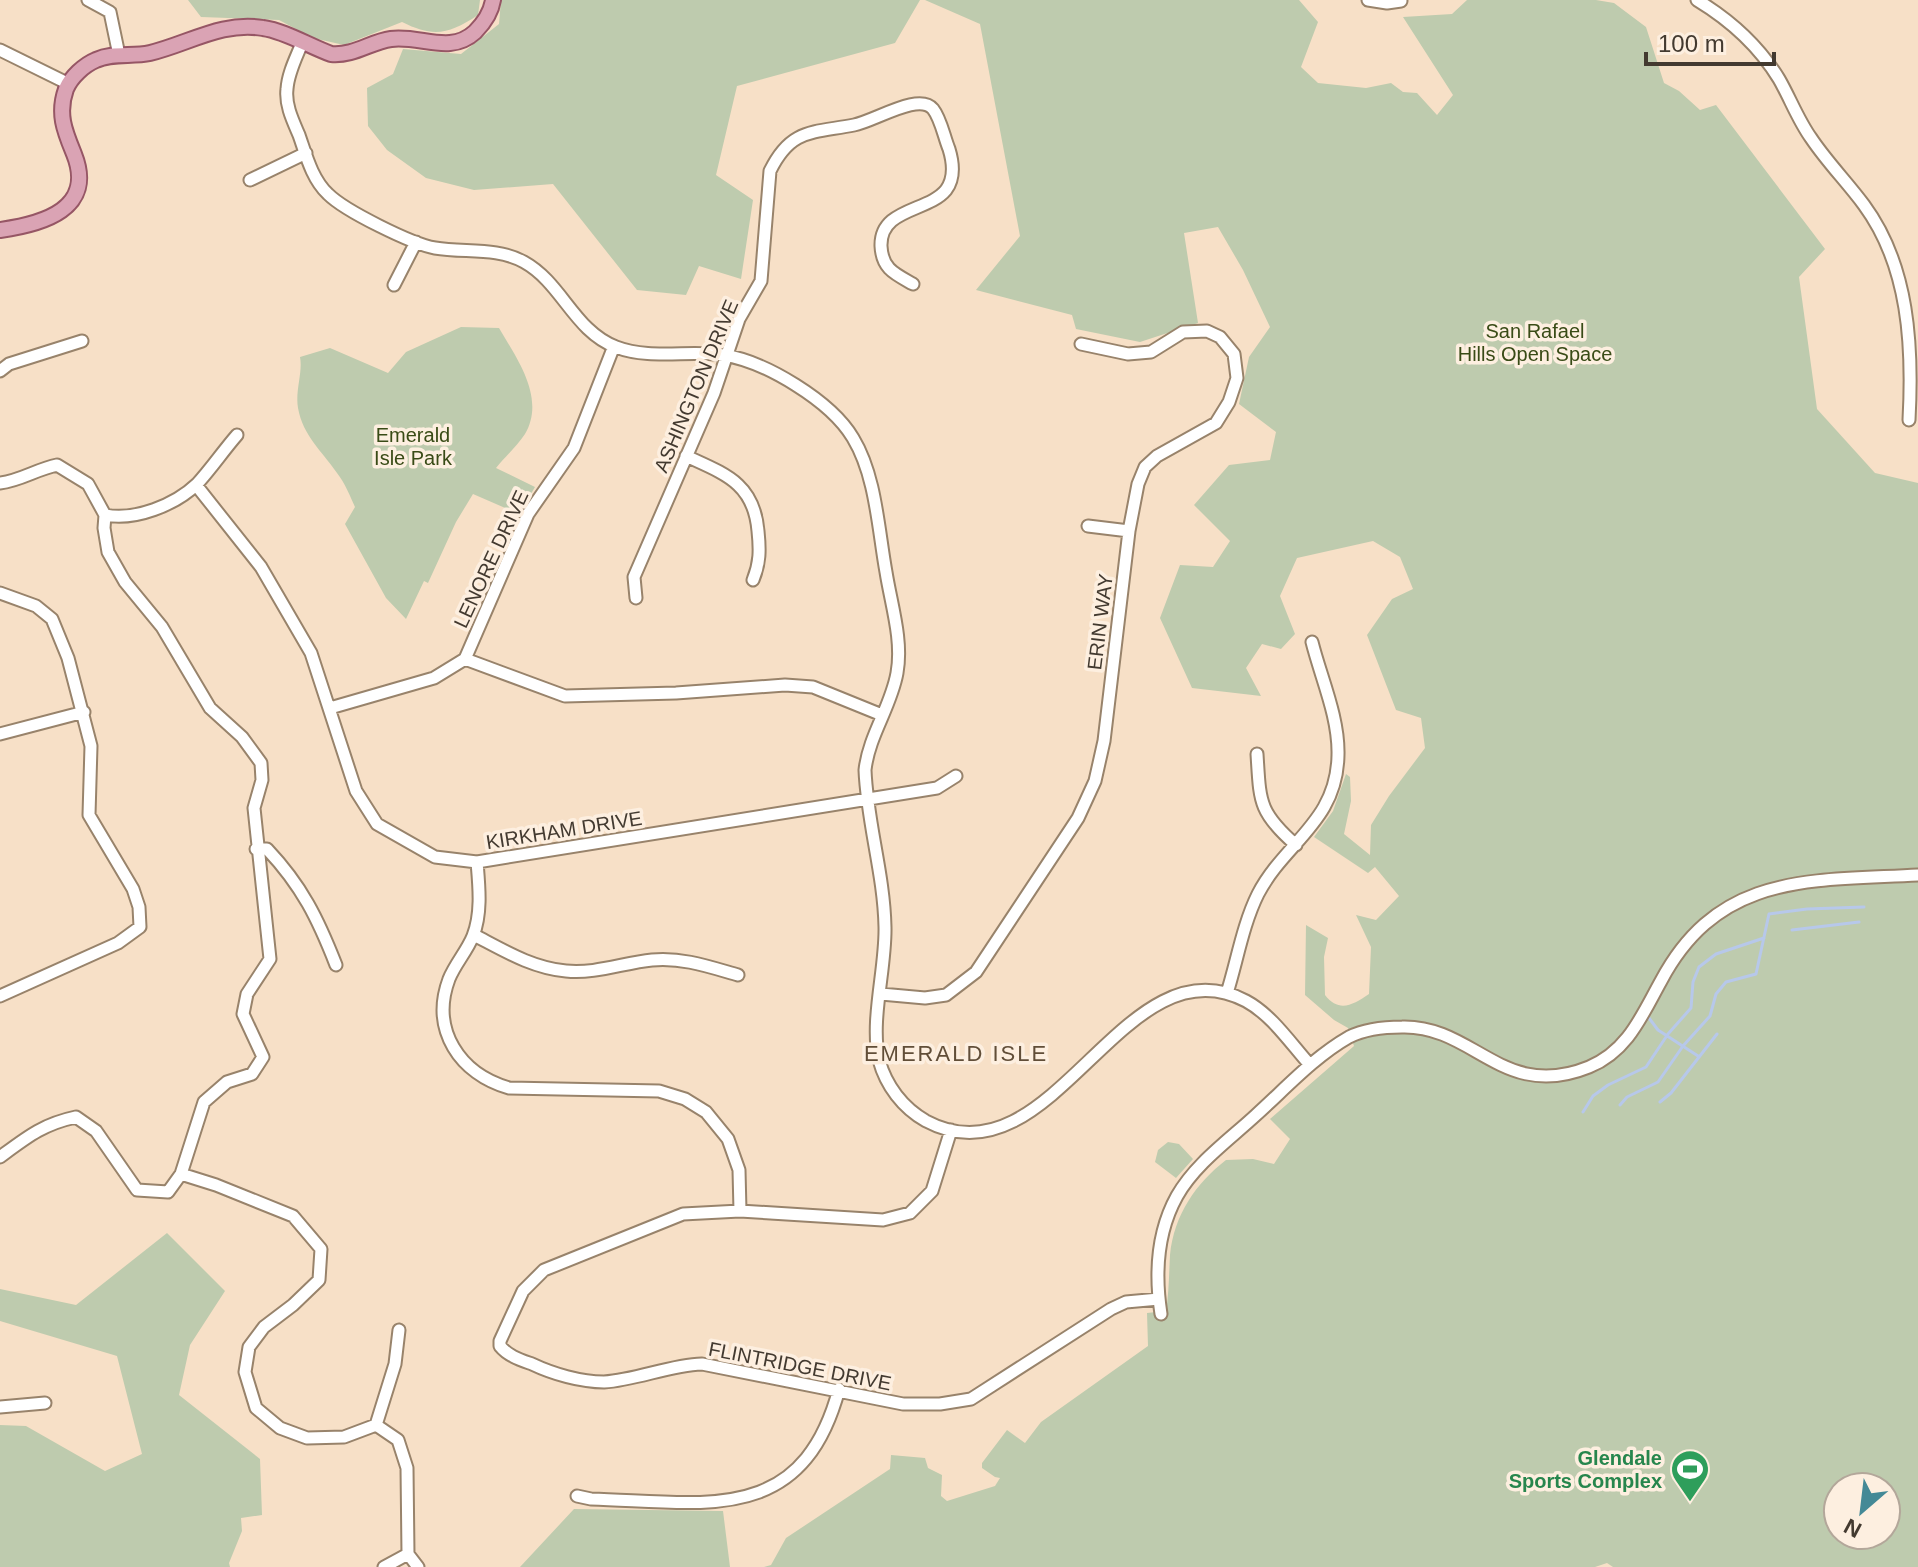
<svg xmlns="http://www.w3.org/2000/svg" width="1918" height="1567" viewBox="0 0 1918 1567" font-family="Arial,sans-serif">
<rect width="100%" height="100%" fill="#f7e0c7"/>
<path fill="#becbae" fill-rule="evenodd" d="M 188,0 L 480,0 L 478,15 C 449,34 434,38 402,22 L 344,45 L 313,38 L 279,20 L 201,17 Z
M 501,0 L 920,0 L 895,43 L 737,86 L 716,175 L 753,200 L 741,279 L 699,266 L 686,295 L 637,290 L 553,184 L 474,190 L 426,178 L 387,150 L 368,126 L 367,88 L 393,74 L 403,49 L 461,54 L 499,24 Z
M 925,0 L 1299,0 L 1318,22 L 1301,67 L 1318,83 L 1366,88 L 1391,83 L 1403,92 L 1417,93 L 1437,115 L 1453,95 L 1403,17 L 1452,14 L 1467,0 L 1596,0 L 1614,3 L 1646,27 L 1664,83 L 1679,91 L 1700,110 L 1716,105 L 1825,249 L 1799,277 L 1817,409 L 1875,473 L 1918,483 L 1918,1567 L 1613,1567 L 1607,1563 L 1595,1567 L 764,1567 L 771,1565 L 786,1538 L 890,1469 L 891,1455 L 925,1458 L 928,1468 L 942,1475 L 941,1496 L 947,1501 L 995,1486 L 1000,1478 L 995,1477 L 982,1468 L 982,1463 L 1007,1430 L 1025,1443 L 1041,1422 L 1148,1346 L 1147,1313 L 1166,1311 C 1169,1292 1169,1274 1170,1255 C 1174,1215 1196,1183 1226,1160 L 1253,1159 L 1274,1164 L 1290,1139 L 1270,1119 L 1354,1046 L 1348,1028 L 1334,1020 L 1305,995 L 1306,925 L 1328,938 L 1324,957 L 1325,995 C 1339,1013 1353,1005 1369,994 L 1371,947 L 1356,915 L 1376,920 L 1399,896 L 1375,867 L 1368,873 L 1314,837 L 1333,811 L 1346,774 L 1350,777 L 1351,801 L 1344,834 L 1370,855 L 1371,825 L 1389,796 L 1425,748 L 1421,718 L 1396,710 L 1367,635 L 1392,599 L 1413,589 L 1400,557 L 1373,541 L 1297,558 L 1280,596 L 1295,634 L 1281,649 L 1262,644 L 1246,668 L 1261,696 L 1192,688 L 1160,618 L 1180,565 L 1213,567 L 1230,541 L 1194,505 L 1229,465 L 1270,460 L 1276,432 L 1239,404 L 1249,357 L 1270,327 L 1243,270 L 1218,227 L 1184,233 L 1198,323 L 1140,342 L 1076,329 L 1072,315 L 976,290 L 1020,236 L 980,24 ZM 1838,1487 L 1886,1487 L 1886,1535 L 1838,1535 Z
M 461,327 L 499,328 C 517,359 546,398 525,434 C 517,446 505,457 496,468 L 535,487 L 519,514 L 473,494 L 456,522 L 428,583 L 424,581 L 406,619 L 386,598 L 345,524 L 355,507 C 350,496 345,483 337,473 C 322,451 303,436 298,408 C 295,391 303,372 300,357 L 330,348 L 388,373 L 406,352 Z
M 1168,1142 L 1179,1144 L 1193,1159 L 1176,1178 L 1155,1162 L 1158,1150 Z
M 167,1233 L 225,1291 L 190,1345 L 179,1395 L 260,1459 L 262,1515 L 241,1518 L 242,1531 L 229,1563 L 230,1567 L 0,1567 L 0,1425 L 26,1426 L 105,1471 L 142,1454 L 117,1356 L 0,1321 L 0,1289 L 76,1305 Z
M 574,1509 L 723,1511 L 730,1567 L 520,1567 Z"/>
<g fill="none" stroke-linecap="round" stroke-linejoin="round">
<path stroke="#b7c8ea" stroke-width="3" d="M 1792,930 L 1859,922
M 1646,1014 L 1658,1030 L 1698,1056
M 1660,1102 L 1671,1093 L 1717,1034
M 1620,1105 L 1627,1097 L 1658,1082 L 1683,1046 L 1710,1016 L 1716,994 L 1726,982 L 1756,974 L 1769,914 L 1807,909 L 1864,907
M 1583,1112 L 1593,1096 L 1608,1085 L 1646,1067 L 1668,1034 L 1691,1008 L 1693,982 L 1699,967 L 1716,954 L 1764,938"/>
<defs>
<path id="minor" d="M 88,0 L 110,12 L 119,55
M 1368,0 L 1387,3 L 1401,1
M 1697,0 C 1730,20 1759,46 1779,79 C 1790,98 1798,120 1811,138 C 1827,162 1847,182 1864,205 C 1909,266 1913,346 1909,420
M 302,43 C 296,58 288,73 287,89 C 285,105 293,121 299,135 C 306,155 312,179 328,194 C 345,211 412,244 435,248 C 465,253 497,247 524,262 C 562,283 574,331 616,347 C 650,360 688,350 723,355 C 765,361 831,401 853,438 C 876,476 878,528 886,572 C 891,604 903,640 897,673 C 891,707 869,735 865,770 C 867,822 884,874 885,927 C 886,968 870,1020 879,1060 C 886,1086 903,1108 926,1121 C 1053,1189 1123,936 1246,1001 C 1272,1015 1291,1044 1310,1065
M 0,50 L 69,84
M 250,180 L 306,153
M 394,285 L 416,242
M 0,371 L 9,364 L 82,341
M 686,456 C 725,474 754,483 758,531 C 760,550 760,563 753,580
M 0,483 C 20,481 37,469 57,465 L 88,484 L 105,515 L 104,528 L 108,552 L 125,582 L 162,627 L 210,708 L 242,737 L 261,763 L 262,780 L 254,808 L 270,959 L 247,994 L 243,1014 L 263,1057 L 252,1074 L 227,1082 L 204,1102 L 181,1174 L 168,1192 L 137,1190 L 96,1131 L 76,1117 C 43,1124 27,1137 0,1157
M 196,485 L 261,567 L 311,653 L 356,791 L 377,824 L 435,857 L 477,862 L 937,788 L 956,776
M 105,515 C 135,521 175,505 197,484 C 211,469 223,451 237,435
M 1088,526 L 1129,531
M 0,593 L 36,606 L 52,619 L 68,658 L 91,746 L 89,815 L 133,889 L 139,907 L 140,927 L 118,943 L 0,996
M 636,598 L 634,577 L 714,393 L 739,319 L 761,281 L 770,171 C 791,128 813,133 854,125 C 875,121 919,92 933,109 C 941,119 944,137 949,149 C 953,162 955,178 946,190 C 928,212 880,208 881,246 C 882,269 895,274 913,284
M 465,659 L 565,696 L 676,693 L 785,685 L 813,687 L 882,715
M 330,708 L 434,678 L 465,659 L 528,514 L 574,448 L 614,346
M 0,734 L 84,712
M 1257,754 C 1260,801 1258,812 1296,845
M 256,849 L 267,849 C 302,886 318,919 336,965
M 477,862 C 479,886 482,913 473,936 C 467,951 455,964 449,979 C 430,1030 460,1074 509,1088 L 659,1091 L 685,1099 L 706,1112 L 728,1139 L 739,1170 L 740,1211
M 474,935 C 503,950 532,968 566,971 C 595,974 623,963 652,960 C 682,957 710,967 738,975
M 1227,993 C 1237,961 1243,924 1258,894 C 1285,842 1337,822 1338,755 C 1339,717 1321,678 1312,642
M 881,994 L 925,998 L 946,995 L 976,972 L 1078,818 L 1095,781 L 1104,741 L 1129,531 L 1138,484 L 1145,467 L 1157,456 L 1216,423 L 1229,402 L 1237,378 L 1234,354 L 1220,337 L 1207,331 L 1183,332 L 1151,352 L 1128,354 L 1081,344
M 951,1130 L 932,1191 L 910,1213 L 883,1220 L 740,1211 L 683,1214 L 544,1270 L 523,1291 L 500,1341 L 500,1346 C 508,1356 521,1360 532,1364 C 553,1374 581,1382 604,1382 C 637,1380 669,1365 702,1364 L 903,1404 L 940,1404 L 971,1399 L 1111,1309 L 1126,1302 L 1159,1299
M 181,1174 L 216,1185 L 293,1216 L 321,1249 L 319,1280 L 293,1305 L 264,1327 L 249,1347 L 245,1372 L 256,1408 L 280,1428 L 307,1438 L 344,1437 L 376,1425
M 1161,1314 C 1155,1275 1157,1232 1177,1196 C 1195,1164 1229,1140 1256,1115 C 1286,1088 1314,1057 1349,1037 C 1365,1029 1384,1027 1402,1027 C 1474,1025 1503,1102 1589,1067 C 1628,1051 1642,1015 1661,981 C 1719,872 1811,881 1918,875
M 0,1407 L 45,1403
M 376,1425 L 398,1440 L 407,1468 L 408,1554 L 418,1567
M 376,1425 L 395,1364 L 399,1330
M 577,1496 L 591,1499 C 704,1502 802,1527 839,1389
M 384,1567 L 408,1554"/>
<path id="major" d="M 0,230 C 43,224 96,209 74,154 C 65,132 57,114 66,89 C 71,77 84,65 96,60 C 113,52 132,57 150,53 C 188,44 222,21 263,28 C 285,31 309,46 331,54 C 354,56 370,42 391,39 C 421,35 450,55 475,32 C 484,23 491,13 493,0"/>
</defs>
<use href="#minor" stroke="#98836b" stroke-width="15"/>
<use href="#major" stroke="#965665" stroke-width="18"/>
<use href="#minor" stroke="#fff" stroke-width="11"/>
<use href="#major" stroke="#daa3b4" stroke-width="14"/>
</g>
<defs>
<symbol id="stadium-pin" viewBox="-11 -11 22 30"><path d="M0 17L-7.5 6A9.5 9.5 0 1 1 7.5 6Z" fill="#2e9e5b" stroke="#fdefe0"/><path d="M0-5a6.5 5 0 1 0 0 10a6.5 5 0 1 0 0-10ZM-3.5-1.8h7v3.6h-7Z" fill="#fff"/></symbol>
</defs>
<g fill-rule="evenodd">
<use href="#stadium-pin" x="1668" y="1447" width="44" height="60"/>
</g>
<g text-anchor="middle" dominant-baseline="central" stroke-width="7" stroke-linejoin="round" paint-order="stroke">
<g font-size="20" fill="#394b16" stroke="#fdefe0">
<text x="1535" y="331">San Rafael<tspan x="1535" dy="23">Hills Open Space</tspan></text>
<text x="413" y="435">Emerald<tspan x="413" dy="23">Isle Park</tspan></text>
</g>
<g font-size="20" fill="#433a30" stroke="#fdefe0">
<text transform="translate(696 386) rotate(-67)">ASHINGTON DRIVE</text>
<text transform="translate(491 559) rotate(-65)">LENORE DRIVE</text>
<text transform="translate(1100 622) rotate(-83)">ERIN WAY</text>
<text transform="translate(564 830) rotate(-9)">KIRKHAM DRIVE</text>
<text transform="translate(800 1366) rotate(11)">FLINTRIDGE DRIVE</text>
</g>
<g font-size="20" font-weight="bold" fill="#27864d" stroke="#fdefe0" text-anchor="end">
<text x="1662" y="1458">Glendale<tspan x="1662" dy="23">Sports Complex</tspan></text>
</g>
<g font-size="22" letter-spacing="2" fill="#614e38" stroke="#fdefe0">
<text x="956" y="1053">EMERALD ISLE</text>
</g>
</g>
<g transform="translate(1862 1511) rotate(208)"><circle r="38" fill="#fdefe0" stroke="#b3a79a" stroke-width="2"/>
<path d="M0-6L14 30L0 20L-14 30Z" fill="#448996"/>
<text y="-12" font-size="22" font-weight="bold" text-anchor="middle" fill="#433a30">N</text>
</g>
<path d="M1646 52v12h128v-12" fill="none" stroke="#433a30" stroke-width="4"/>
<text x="1658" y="52" font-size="24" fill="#433a30" stroke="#fdefe0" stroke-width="6" paint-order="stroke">100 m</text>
</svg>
